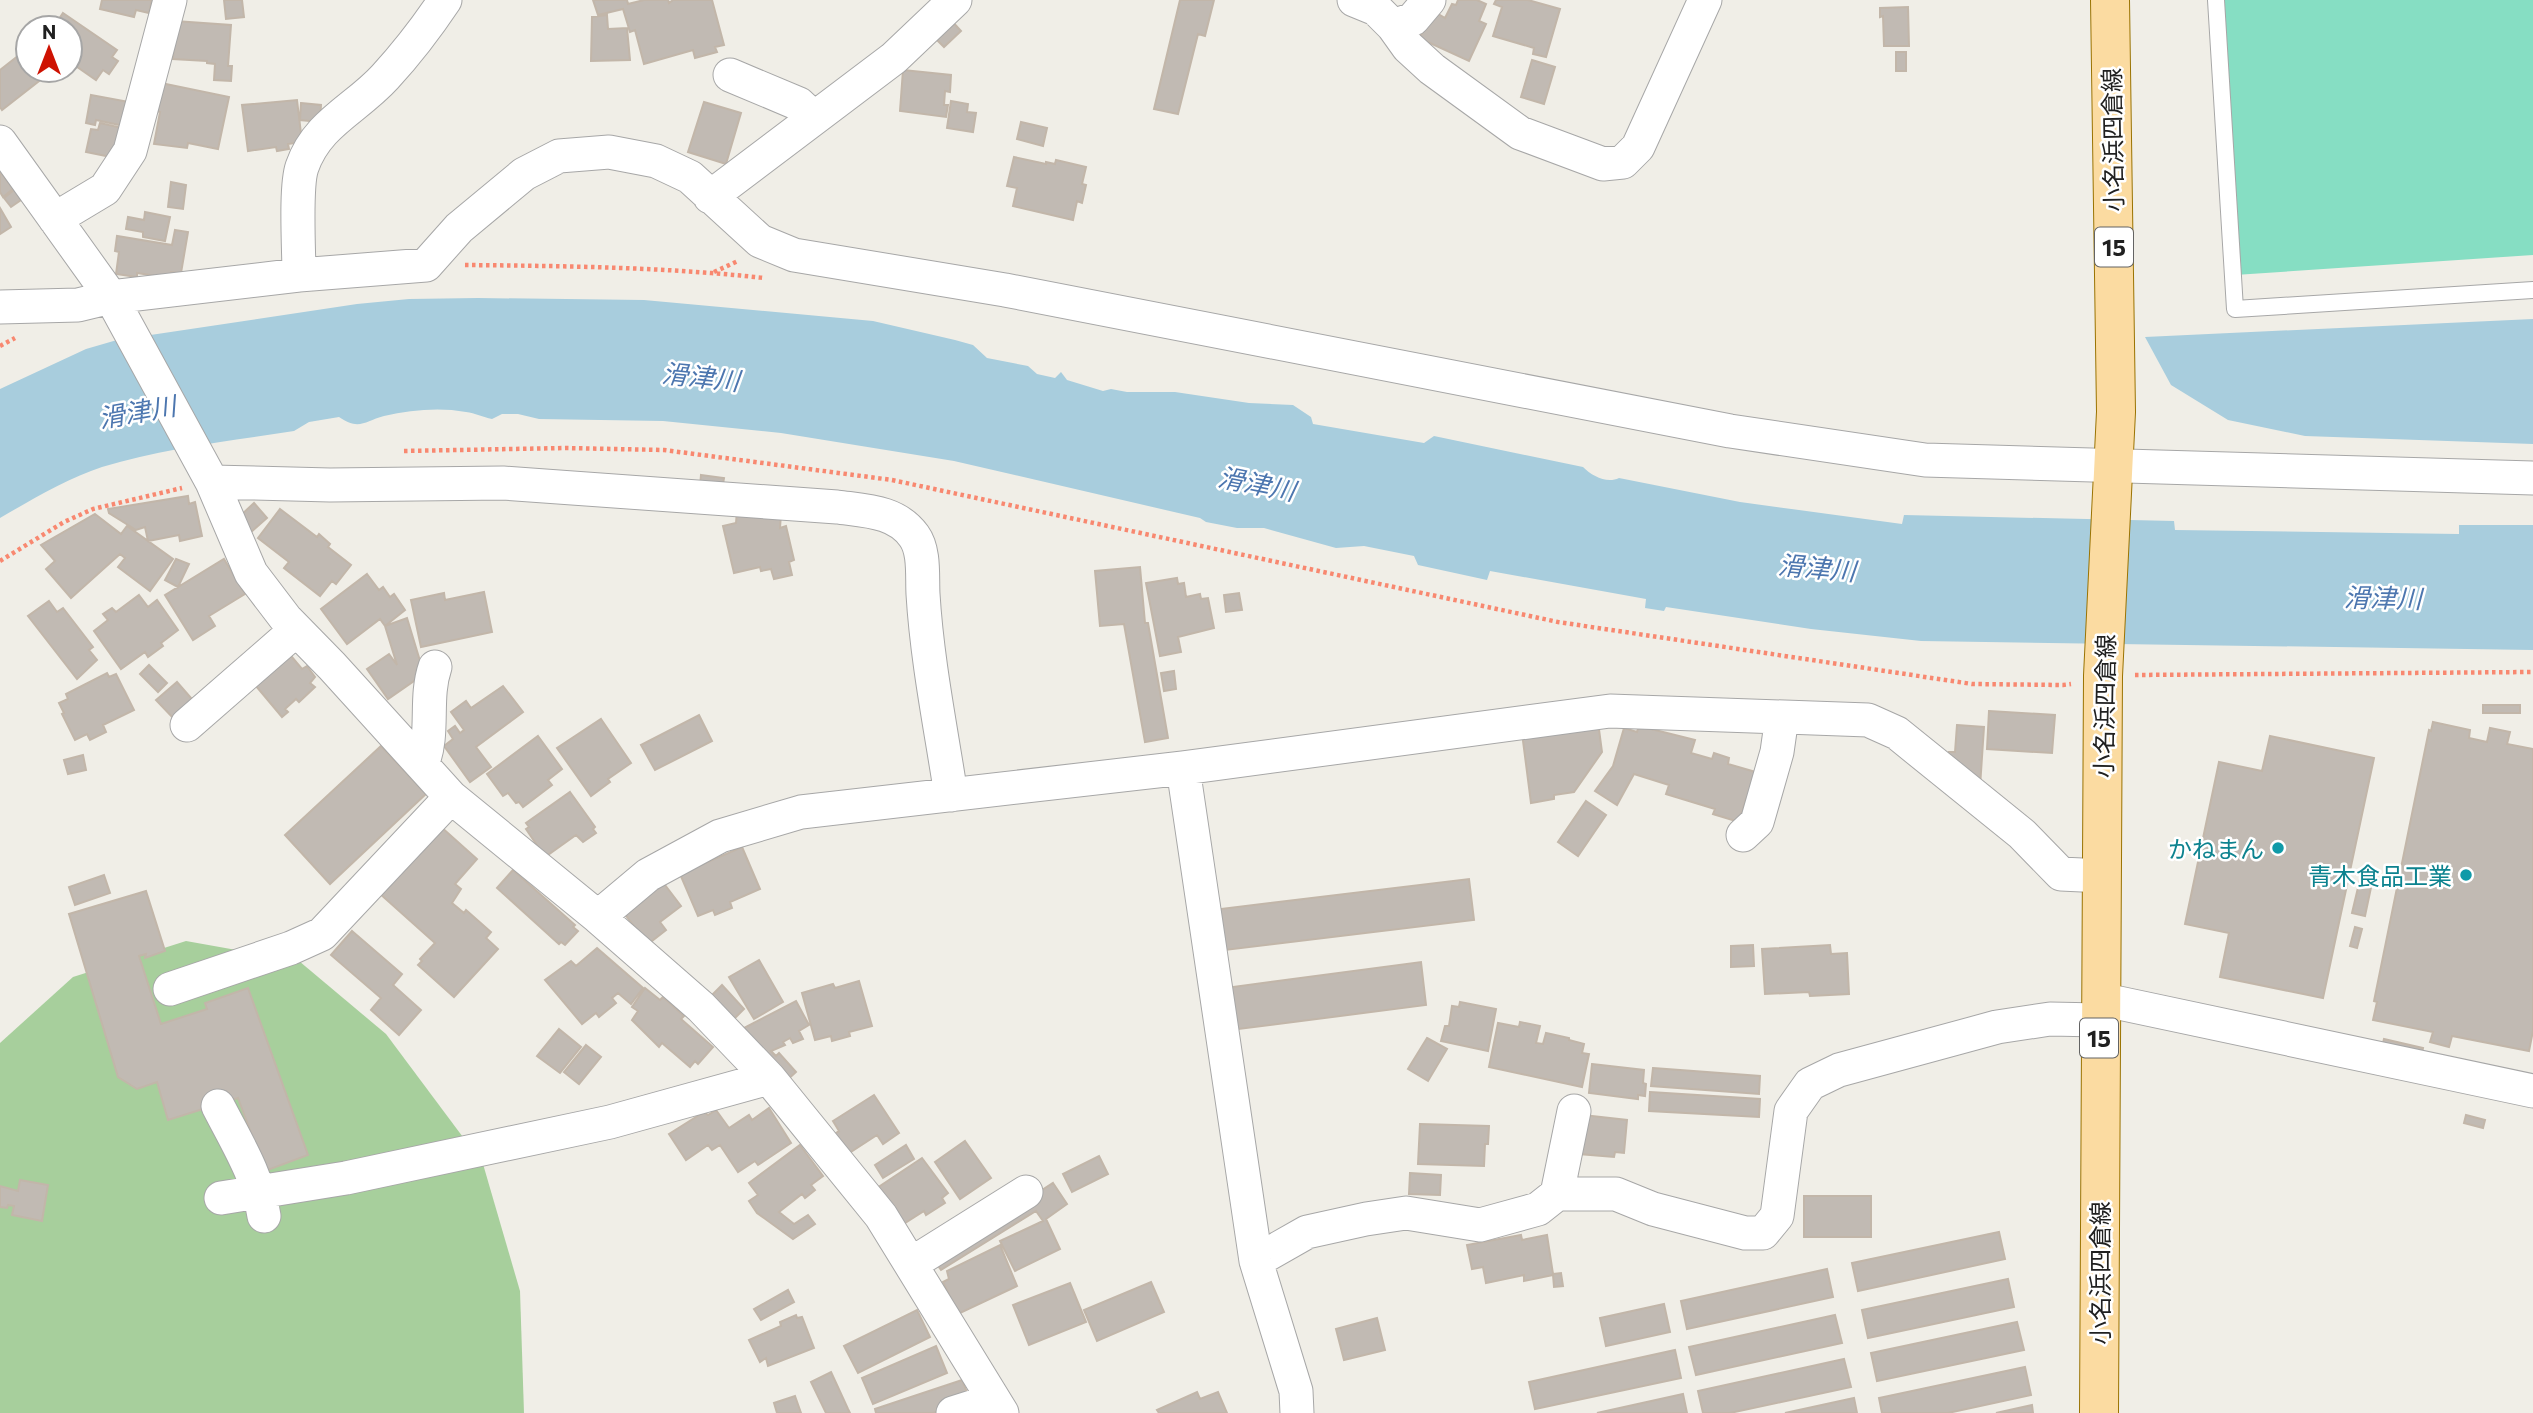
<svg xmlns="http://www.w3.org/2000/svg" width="2533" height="1413" viewBox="0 0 2533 1413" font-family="Commissioner,'Noto Sans JP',sans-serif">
<rect width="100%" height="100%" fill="#f0eee7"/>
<path fill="#a7cf9c" d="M 186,941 L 299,961 L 386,1034 L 483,1164 L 520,1291 L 524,1413 L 0,1413 L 0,1043 L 73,977 Z"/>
<path fill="#86dec3" d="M 2217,0 L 2533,0 L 2533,255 L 2235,275 Z"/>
<path fill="#a8cddd" d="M 478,298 L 644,300 L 873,321 L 955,340 L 973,345 L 987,358 L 1028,366 L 1037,374 L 1055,378 L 1061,372 L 1067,380 L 1103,391 L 1111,389 L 1127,392 L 1175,392 L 1249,403 L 1293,405 L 1311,417 L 1313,424 L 1424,443 L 1434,436 L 1583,467 C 1592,476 1607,484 1619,478 L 1740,502 L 1902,524 L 1904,515 L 2174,521 L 2175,530 L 2459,534 L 2459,525 L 2533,525 L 2533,650 L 1921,641 L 1811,629 L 1666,607 L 1664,611 L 1645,608 L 1646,599 L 1490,571 L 1487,580 L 1418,565 L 1414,556 L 1364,546 L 1336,548 L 1264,528 L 1237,528 L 1206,522 L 1200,518 L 954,461 L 781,433 L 663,421 L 539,419 L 518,414 L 502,414 L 492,419 C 483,417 475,413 466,412 C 439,407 411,410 384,416 C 365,421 359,431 339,417 L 309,422 L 294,431 C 230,441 164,448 102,467 C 68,478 31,500 0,518 L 0,389 L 86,349 L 117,340 L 357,304 L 409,299 Z
M 2533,319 L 2533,444 L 2305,436 L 2228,420 L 2171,385 L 2145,337 Z"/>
<path fill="#c1bab3" stroke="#c2b6a9" stroke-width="2" d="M 102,0 L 152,0 L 149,13 L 136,10 L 134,17 L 100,9 Z
M 224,0 L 242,0 L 244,17 L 226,19 Z
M 593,0 L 627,0 L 628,4 L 644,0 L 668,0 L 669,3 L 673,0 L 712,0 L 724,45 L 715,47 L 717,52 L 695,58 L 693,50 L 644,64 L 635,30 L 630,32 L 623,9 L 598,15 Z
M 1180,0 L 1214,0 L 1205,36 L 1198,34 L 1178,114 L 1154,109 Z
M 1458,0 L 1477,0 L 1486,4 L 1479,21 L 1486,24 L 1469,61 L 1419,38 L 1435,12 L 1445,18 L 1452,4 L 1456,5 Z
M 1496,0 L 1528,0 L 1560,9 L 1546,57 L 1533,54 L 1534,48 L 1493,36 L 1502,7 L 1494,4 Z
M 1908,7 L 1909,46 L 1884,46 L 1883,16 L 1880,17 L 1880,8 Z
M 63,13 L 117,50 L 112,57 L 118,61 L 109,74 L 103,70 L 96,80 L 70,62 L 70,28 L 53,28 Z
M 607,15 L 608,29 L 627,28 L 630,60 L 591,61 L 592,17 Z
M 950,19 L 961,31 L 944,47 L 933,36 Z
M 175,21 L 231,25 L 228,66 L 232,66 L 231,81 L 214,80 L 215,64 L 207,63 L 207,61 L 173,59 Z
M 28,48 L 28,70 L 62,70 L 66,75 L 57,80 L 52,71 L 2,110 L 0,107 L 0,70 Z
M 1896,52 L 1906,52 L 1906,71 L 1896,71 Z
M 1532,60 L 1555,67 L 1544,104 L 1521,97 Z
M 903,70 L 951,75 L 950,92 L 945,91 L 944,105 L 948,105 L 946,117 L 900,111 Z
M 161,83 L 229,97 L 218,149 L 188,143 L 187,148 L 154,144 L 160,112 L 155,111 Z
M 91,95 L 129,102 L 124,126 L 96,120 L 95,125 L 86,123 Z
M 297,100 L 302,142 L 288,144 L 289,149 L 277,151 L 276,147 L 248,151 L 242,105 Z
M 951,101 L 968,104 L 967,112 L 976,113 L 973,132 L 947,128 Z
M 704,102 L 741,113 L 726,164 L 688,152 Z
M 301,103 L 321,105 L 320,122 L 300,120 Z
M 1021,122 L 1047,128 L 1043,146 L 1017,139 Z
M 100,123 L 122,128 L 116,158 L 86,152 L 91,129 L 98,130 Z
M 1014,157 L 1046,164 L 1046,162 L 1055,164 L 1056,160 L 1086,167 L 1082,184 L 1086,185 L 1082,203 L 1077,201 L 1073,220 L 1013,206 L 1017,188 L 1007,186 Z
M 0,171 L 13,189 L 3,197 L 0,192 Z
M 171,182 L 186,185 L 183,209 L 168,207 Z
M 14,190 L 21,200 L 11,207 L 4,198 Z
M 0,208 L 11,227 L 0,234 Z
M 145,212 L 170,217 L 165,241 L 143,237 L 143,232 L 126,229 L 128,217 L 144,220 Z
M 175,230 L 188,232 L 181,273 L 171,272 L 170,278 L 137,273 L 137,277 L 116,274 L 119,252 L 115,251 L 117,236 L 172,245 Z
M 701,475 L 724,478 L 722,490 L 700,487 Z
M 188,496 L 189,504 L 195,502 L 202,536 L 180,541 L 179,535 L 148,541 L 145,527 L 136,530 L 109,513 L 108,509 Z
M 254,503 L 267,518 L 251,532 L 239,517 Z
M 280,509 L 317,537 L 319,534 L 330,544 L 328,547 L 351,565 L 336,584 L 332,581 L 320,596 L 284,568 L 289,562 L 258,538 Z
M 737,511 L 781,514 L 780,528 L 786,526 L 794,560 L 789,562 L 792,575 L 774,579 L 771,569 L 761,571 L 760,567 L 734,573 L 723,526 L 736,523 Z
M 95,514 L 121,534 L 127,526 L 173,559 L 150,591 L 118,567 L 125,558 L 120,554 L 71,598 L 46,569 L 55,561 L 41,545 Z
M 176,559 L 189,564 L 178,587 L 165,580 Z
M 224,559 L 245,594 L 209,616 L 215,626 L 193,640 L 165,595 Z
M 1140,567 L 1145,623 L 1148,623 L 1168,738 L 1145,742 L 1124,624 L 1100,626 L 1095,571 Z
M 367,574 L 379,590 L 383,587 L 390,597 L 394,594 L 405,610 L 385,626 L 407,618 L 424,674 L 388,699 L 367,669 L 389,654 L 397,665 L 385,626 L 380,619 L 347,644 L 321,609 Z
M 1177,578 L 1178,584 L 1184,583 L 1186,597 L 1200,594 L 1201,599 L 1208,598 L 1214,628 L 1178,637 L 1181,652 L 1160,656 L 1146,583 Z
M 484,592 L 492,632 L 421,647 L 411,600 L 444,593 L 445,600 Z
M 1239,593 L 1242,610 L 1226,612 L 1224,595 Z
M 139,595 L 148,607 L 157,600 L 178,630 L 161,643 L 163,646 L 148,657 L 145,652 L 121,669 L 94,631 L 108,620 L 103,614 L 112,608 L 116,612 Z
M 49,601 L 57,612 L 63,608 L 93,647 L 89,650 L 97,660 L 77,679 L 28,616 Z
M 286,650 L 302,669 L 307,666 L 315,677 L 310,683 L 315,687 L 299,702 L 296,699 L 285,709 L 288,712 L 282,717 L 251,680 Z
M 149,665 L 167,683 L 158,692 L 140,674 Z
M 1174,671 L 1176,689 L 1164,691 L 1161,673 Z
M 107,673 L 109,677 L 116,674 L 134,710 L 103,725 L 106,732 L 90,740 L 87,734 L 75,740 L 62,714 L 64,713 L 59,703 L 68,699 L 66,694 Z
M 177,682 L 198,706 L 175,720 L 156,700 Z
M 503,686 L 523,712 L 476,747 L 491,767 L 470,782 L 444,746 L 453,739 L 448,731 L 455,726 L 460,733 L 464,730 L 451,712 L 466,701 L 471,708 Z
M 2483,705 L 2520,705 L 2520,713 L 2483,713 Z
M 1989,711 L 2055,715 L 2052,753 L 1987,749 Z
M 699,715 L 712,741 L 655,770 L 641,745 Z
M 601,719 L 631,763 L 608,779 L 610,782 L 591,796 L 557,748 Z
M 1598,722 L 1602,752 L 1574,792 L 1554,795 L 1554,799 L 1531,803 L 1522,733 Z
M 2433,722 L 2470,730 L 2469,738 L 2487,742 L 2490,728 L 2510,732 L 2507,744 L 2533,749 L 2533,1031 L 2529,1051 L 2452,1036 L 2449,1047 L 2430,1042 L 2433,1032 L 2373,1020 L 2377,1002 L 2374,1001 L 2429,730 L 2431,731 Z
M 1957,725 L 1984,727 L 1980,787 L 1949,762 L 1949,752 L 1955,752 Z
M 1639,726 L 1695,740 L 1691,753 L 1712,759 L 1714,753 L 1729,758 L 1728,764 L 1759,773 L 1750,801 L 1746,799 L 1739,822 L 1713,814 L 1715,809 L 1666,794 L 1669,785 L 1634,774 L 1617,805 L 1595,791 L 1613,766 L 1624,728 L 1637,732 Z
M 538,736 L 562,769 L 548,780 L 552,785 L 523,807 L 519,802 L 516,803 L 508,793 L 503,796 L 487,774 Z
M 2270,736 L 2374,758 L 2323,998 L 2220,977 L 2229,933 L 2185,924 L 2219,762 L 2262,771 Z
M 381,746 L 426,794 L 330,884 L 285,835 Z
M 83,755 L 86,770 L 68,774 L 64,760 Z
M 570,792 L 595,827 L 593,829 L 596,833 L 583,842 L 576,835 L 545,857 L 526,829 L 529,827 L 526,823 Z
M 1586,801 L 1606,815 L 1578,856 L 1558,842 Z
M 440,826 L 477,859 L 455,884 L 461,889 L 452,903 L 464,913 L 466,910 L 491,932 L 486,938 L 498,949 L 454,997 L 418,965 L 422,961 L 420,959 L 435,943 L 379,893 Z
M 742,847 L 760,889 L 730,902 L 732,908 L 715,915 L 713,910 L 698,916 L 680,874 Z
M 513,870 L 575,925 L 573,927 L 578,931 L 565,945 L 561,942 L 559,944 L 497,888 Z
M 104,875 L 110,893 L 75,905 L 69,887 Z
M 2361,875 L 2373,878 L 2365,916 L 2352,913 Z
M 1469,879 L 1474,920 L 1217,951 L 1212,910 Z
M 662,881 L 681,906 L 660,922 L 666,930 L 648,944 L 623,912 Z
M 146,891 L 165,951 L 145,958 L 146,954 L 139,956 L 161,1024 L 207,1009 L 205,1003 L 248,988 L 308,1155 L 265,1171 L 238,1098 L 168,1120 L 157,1082 L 137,1089 L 118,1077 L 69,914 Z
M 2355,927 L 2362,929 L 2357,948 L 2350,946 Z
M 352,931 L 402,974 L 393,985 L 421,1010 L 399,1035 L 371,1010 L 381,998 L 331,955 Z
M 1753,945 L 1754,966 L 1731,967 L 1731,946 Z
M 1830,945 L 1831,954 L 1847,953 L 1849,994 L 1810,996 L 1809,992 L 1765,994 L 1762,949 Z
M 597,948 L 643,988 L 631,1004 L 618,993 L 612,998 L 616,1003 L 599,1017 L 596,1013 L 582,1024 L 545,980 L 571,961 L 576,966 Z
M 759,960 L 783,1002 L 754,1019 L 729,977 Z
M 1421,962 L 1426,1005 L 1231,1030 L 1225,988 Z
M 859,981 L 872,1026 L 849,1032 L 850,1036 L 832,1041 L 831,1036 L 815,1040 L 802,993 L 833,984 L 835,988 Z
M 722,985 L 744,1009 L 732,1021 L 710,997 Z
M 645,988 L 660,1000 L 663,997 L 684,1016 L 681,1019 L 713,1047 L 698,1064 L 695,1061 L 690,1067 L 662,1043 L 659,1047 L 632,1020 L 638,1011 L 632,1007 Z
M 796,1001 L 809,1025 L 799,1031 L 803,1039 L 793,1043 L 790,1038 L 783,1042 L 785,1045 L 771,1051 L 776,1056 L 779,1053 L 796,1072 L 786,1081 L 740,1030 Z
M 1460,1002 L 1496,1009 L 1488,1051 L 1441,1041 L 1445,1026 L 1449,1026 L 1452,1006 L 1459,1007 Z
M 1520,1022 L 1540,1026 L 1536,1043 L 1543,1044 L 1546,1033 L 1569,1038 L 1569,1040 L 1584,1044 L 1582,1053 L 1589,1054 L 1582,1087 L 1489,1067 L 1498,1023 L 1519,1027 Z
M 559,1029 L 581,1047 L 560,1073 L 537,1056 Z
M 1427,1038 L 1447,1049 L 1428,1081 L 1408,1069 Z
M 2384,1039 L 2423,1048 L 2421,1057 L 2382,1047 Z
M 586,1045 L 601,1057 L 579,1084 L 564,1072 Z
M 1592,1064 L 1644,1070 L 1643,1083 L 1646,1084 L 1645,1096 L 1638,1095 L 1638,1099 L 1589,1093 Z
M 1653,1068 L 1760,1076 L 1759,1094 L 1651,1086 Z
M 1650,1092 L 1760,1099 L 1759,1117 L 1649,1111 Z
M 874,1095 L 899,1133 L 883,1144 L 877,1135 L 846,1155 L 833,1135 L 839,1131 L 833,1121 Z
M 769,1108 L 791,1143 L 758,1165 L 755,1161 L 738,1172 L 720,1145 L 712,1150 L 708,1145 L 686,1160 L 669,1134 L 704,1112 L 708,1115 L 716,1110 L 729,1128 L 749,1115 L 752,1120 Z
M 1583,1115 L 1627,1120 L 1624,1153 L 1615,1152 L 1614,1157 L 1579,1154 Z
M 2466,1115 L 2485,1120 L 2483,1128 L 2464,1123 Z
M 1420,1124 L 1489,1126 L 1488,1144 L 1485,1144 L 1484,1166 L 1418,1164 Z
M 965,1141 L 991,1178 L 960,1199 L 935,1162 Z
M 800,1145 L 823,1176 L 811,1185 L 815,1190 L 805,1198 L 802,1194 L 779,1212 L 794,1224 L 808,1215 L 815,1224 L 793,1239 L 757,1213 L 749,1201 L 758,1195 L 749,1183 Z
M 906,1145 L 914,1159 L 883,1178 L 875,1165 Z
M 1099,1156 L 1108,1174 L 1072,1192 L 1063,1174 Z
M 922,1158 L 948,1193 L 942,1198 L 945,1203 L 926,1215 L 924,1211 L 899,1227 L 874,1190 Z
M 1410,1173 L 1441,1175 L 1440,1195 L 1409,1194 Z
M 20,1180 L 48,1185 L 42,1221 L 12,1215 L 14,1206 L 8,1205 L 7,1208 L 0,1207 L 0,1186 L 18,1191 Z
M 1053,1183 L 1067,1204 L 1046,1219 L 1060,1249 L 1015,1271 L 1000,1241 L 1043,1221 L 1036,1211 L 941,1270 L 934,1260 Z
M 1804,1196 L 1871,1196 L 1871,1237 L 1804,1237 Z
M 1999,1232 L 2005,1259 L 1858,1291 L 1852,1263 Z
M 1521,1235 L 1522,1240 L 1547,1235 L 1553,1274 L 1561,1273 L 1563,1286 L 1554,1287 L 1553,1275 L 1524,1281 L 1524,1275 L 1486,1283 L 1483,1267 L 1472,1269 L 1467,1245 Z
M 1000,1245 L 1017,1286 L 958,1314 L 943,1282 L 949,1279 L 947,1271 Z
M 1827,1269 L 1833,1297 L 1687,1329 L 1681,1301 Z
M 2008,1279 L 2014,1307 L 1868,1338 L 1862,1310 Z
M 1151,1282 L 1164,1312 L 1097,1341 L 1084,1310 Z
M 1070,1283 L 1086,1322 L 1029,1345 L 1013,1305 Z
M 788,1290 L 794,1302 L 761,1320 L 754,1309 Z
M 1664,1304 L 1670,1332 L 1606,1346 L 1600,1318 Z
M 917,1310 L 930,1337 L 858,1373 L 844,1346 Z
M 796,1315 L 797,1318 L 802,1317 L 814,1348 L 768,1366 L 766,1358 L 760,1362 L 749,1340 L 781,1326 L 780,1322 Z
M 1835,1315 L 1842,1343 L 1696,1375 L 1689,1347 Z
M 1377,1318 L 1385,1350 L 1344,1360 L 1336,1329 Z
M 2017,1322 L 2024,1350 L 1877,1381 L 1871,1353 Z
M 936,1346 L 947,1373 L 873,1404 L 862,1378 Z
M 1675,1350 L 1681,1378 L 1535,1409 L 1529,1382 Z
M 1844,1359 L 1851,1387 L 1730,1413 L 1703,1413 L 1698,1391 Z
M 2025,1367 L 2031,1395 L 1948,1413 L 1882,1413 L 1879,1398 Z
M 831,1372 L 848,1409 L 850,1413 L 826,1413 L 811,1382 Z
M 962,1380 L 970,1400 L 933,1413 L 876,1413 L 875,1409 Z
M 1197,1392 L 1200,1399 L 1218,1392 L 1227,1413 L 1159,1413 L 1157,1410 Z
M 1683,1394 L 1687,1413 L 1597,1413 Z
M 795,1396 L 801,1413 L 777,1413 L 774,1403 Z
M 1854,1398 L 1857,1413 L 1785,1413 Z
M 2032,1405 L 2033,1413 L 1996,1413 Z"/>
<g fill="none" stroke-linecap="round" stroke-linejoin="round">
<defs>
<path id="lane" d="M 2216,0 L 2235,309 L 2533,290"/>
<path id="street" d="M 1354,0 L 1376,9 L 1393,26 L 1408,47 L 1432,69 L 1520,133 L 1603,164 L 1623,162 L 1638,147 L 1705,0
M 1393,26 L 1413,19 L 1429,0
M 730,75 L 799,104 L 814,118
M 0,142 L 111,297 L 212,482 L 251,573 L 286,619 L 332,666 L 451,797 L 598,917 L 701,1007 L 769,1078 L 881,1216 L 1002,1413
M 710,197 L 894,58 L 955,0
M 55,219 L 105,189 L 130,151 L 170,0
M 299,275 C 299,251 295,187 302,167 C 317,123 356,109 385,77 C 407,53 427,27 445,0
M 0,307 L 78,305 L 111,297 L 299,275 L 426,265 L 459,228 L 524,174 L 559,156 L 609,152 L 656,161 L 690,177 L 760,241 L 794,255 L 1005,290 L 1730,431 L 1925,460 L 2533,478
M 212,482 L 330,485 L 503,483 L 837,507 C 866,511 896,511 914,536 C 925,551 922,577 923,594 C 927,661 941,729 951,795
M 187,725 L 296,630
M 422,765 C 435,733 424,699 435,667
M 1183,768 L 1256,1261 L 1296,1391 L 1297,1413
M 1743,835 L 1757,822 L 1777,752 L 1782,717
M 598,917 L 648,875 L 720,836 L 801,812 L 1183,768 L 1610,711 L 1868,720 L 1897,733 L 2022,834 L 2061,874 L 2103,876
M 170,989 L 291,948 L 322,934 L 451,797
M 2100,999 L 2533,1091
M 218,1106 C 237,1143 258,1176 264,1216
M 1557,1194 L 1574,1111
M 221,1198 L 346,1178 L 610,1122 L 769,1078
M 1256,1261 L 1307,1232 L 1366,1219 L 1406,1213 L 1480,1225 L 1538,1209 L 1557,1194 L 1616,1194 L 1653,1209 L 1745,1233 L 1763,1233 L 1777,1216 L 1791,1111 L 1810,1084 L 1839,1070 L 1997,1027 L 2050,1019 L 2099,1020
M 911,1264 L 1026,1192
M 953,1413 L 994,1400"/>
<path id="primary" d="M 2099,1413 L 2103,676 L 2116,412 L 2110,0"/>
</defs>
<use href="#lane" stroke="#a7a7a7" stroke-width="18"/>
<use href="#street" stroke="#a7a7a7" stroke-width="35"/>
<use href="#primary" stroke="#9a7302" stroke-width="40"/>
<path stroke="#f88870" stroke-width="4.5" stroke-dasharray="3.5 3.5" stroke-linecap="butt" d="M 465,265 C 565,266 665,267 764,278
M 714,272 L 738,261
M 0,346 L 15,338
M 404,451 L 565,448 L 664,450 L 892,480 L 1558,622 L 1972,684 L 2063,685 L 2071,684
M 0,561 L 64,522 L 93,509 L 182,488
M 2135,675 L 2533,672"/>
<use href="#lane" stroke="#fff" stroke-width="16"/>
<use href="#street" stroke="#fff" stroke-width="33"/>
<use href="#primary" stroke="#fbdba1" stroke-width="38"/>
</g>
<g fill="#0f9aa8" stroke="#fff" stroke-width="2.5">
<circle cx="2278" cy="848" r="7"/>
<circle cx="2466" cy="875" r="7"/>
</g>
<g text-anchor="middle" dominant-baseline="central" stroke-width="5" stroke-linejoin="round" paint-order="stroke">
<g fill="#fff" stroke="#636363" stroke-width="2">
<rect x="2095" y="227.5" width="38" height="39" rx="5"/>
<rect x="2080" y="1018.5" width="38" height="39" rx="5"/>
</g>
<g font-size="23" font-weight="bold" fill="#202020">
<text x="2114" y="247">15</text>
<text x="2099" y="1038">15</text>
</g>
<g font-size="24" fill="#202020" stroke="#fff">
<text transform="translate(2112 140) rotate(-91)">小名浜四倉線</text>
<text transform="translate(2104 706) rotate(-89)">小名浜四倉線</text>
<text transform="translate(2099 1273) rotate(-90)">小名浜四倉線</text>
</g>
<g font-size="24" fill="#0d838f" stroke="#fff" text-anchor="end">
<text x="2264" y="848">かねまん</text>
<text x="2452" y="875">青木食品工業</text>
</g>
<g font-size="26" font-style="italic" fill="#4c76af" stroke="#fff">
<text transform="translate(701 376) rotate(6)">滑津川</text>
<text transform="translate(137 411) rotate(-10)">滑津川</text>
<text transform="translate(1257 483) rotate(11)">滑津川</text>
<text transform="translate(1817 567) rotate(5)">滑津川</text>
<text transform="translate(2383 597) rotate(1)">滑津川</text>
</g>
</g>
<g transform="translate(49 49)"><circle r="33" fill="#ffffff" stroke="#a6a6a6" stroke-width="2"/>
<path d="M0-5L12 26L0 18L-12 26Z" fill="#ce1202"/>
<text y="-10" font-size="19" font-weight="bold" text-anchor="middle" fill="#202020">N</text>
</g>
</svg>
